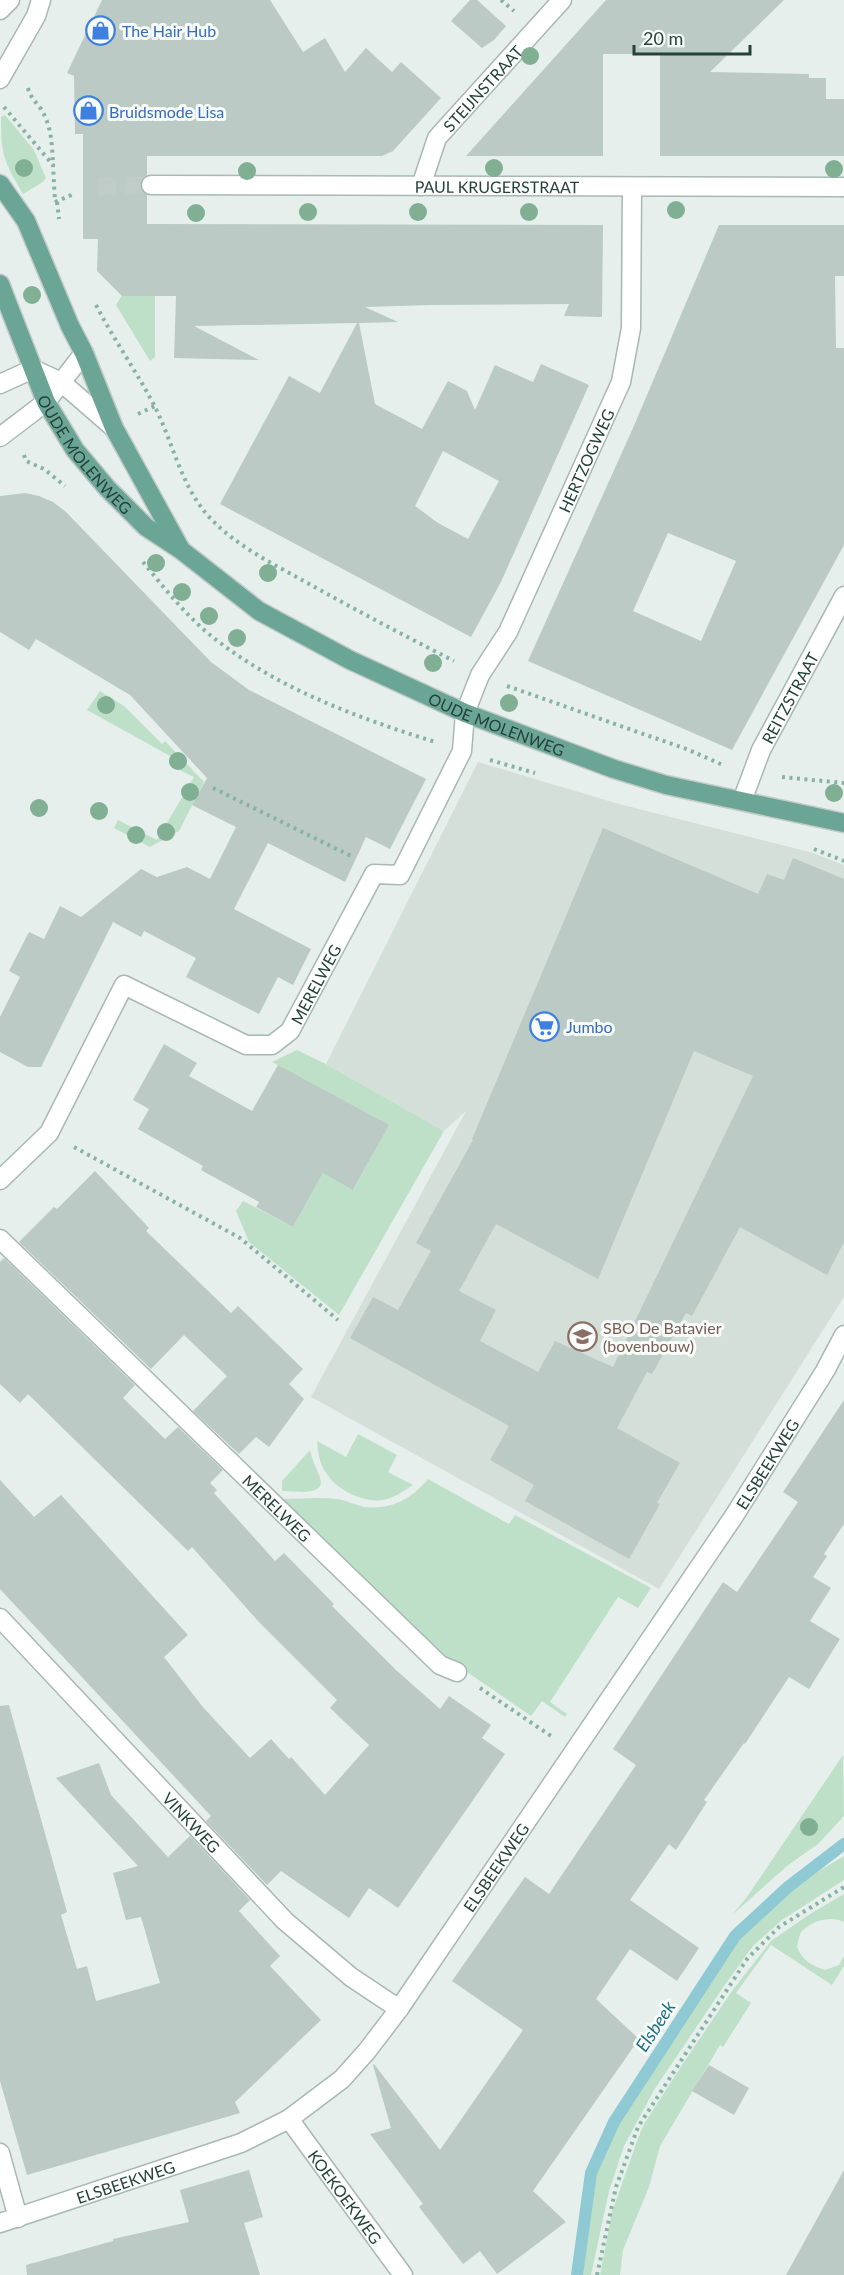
<svg xmlns="http://www.w3.org/2000/svg" width="844" height="2275" viewBox="0 0 844 2275" font-family="Lato,sans-serif">
<rect width="100%" height="100%" fill="#e6efeb"/>
<path fill="#d4dfda" d="M 478,762 L 619,804 L 813,853 L 844,865 L 844,1297 L 659,1589 L 311,1397 L 466,1111 L 444,1131 L 326,1064 Z"/>
<path fill="#bfe0c8" d="M 5,115 L 34,150 L 46,178 L 43,182 L 23,194 C 6,164 1,158 1,122 L 1,117 Z
M 122,295 L 155,296 L 155,357 L 150,361 L 116,305 Z
M 100,691 L 124,706 L 162,744 L 165,741 L 204,782 L 179,831 L 150,847 L 114,828 L 118,820 L 157,840 L 194,777 L 169,765 L 172,757 L 87,710 Z
M 297,1050 L 326,1064 L 444,1131 L 339,1315 L 249,1242 L 236,1211 L 243,1201 L 293,1227 L 323,1173 L 354,1189 L 388,1126 L 272,1062 Z
M 358,1434 L 397,1455 L 388,1472 L 413,1485 C 404,1491 394,1498 383,1500 C 363,1503 337,1490 326,1473 C 319,1463 318,1452 317,1441 L 346,1457 Z
M 310,1450 C 312,1461 317,1468 320,1478 C 327,1497 292,1491 282,1491 L 282,1481 Z
M 428,1479 L 509,1524 L 515,1515 L 651,1588 L 638,1608 L 618,1597 L 550,1702 L 567,1714 L 565,1717 L 542,1701 L 531,1716 L 457,1665 L 455,1667 L 282,1499 C 300,1499 319,1497 337,1499 C 346,1500 355,1505 364,1507 C 391,1510 412,1499 428,1479 Z
M 843,1755 L 844,1816 L 818,1844 L 787,1866 L 732,1915 L 747,1897 Z
M 844,1856 L 844,1880 L 782,1920 L 753,1946 L 724,1986 L 654,2090 L 624,2146 L 609,2191 L 591,2275 L 580,2275 C 587,2227 591,2169 614,2125 C 621,2111 632,2100 642,2088 L 742,1935 L 755,1922 L 804,1880 Z
M 844,1894 L 844,1922 C 831,1915 811,1921 801,1932 C 799,1936 798,1943 797,1947 C 803,1961 811,1965 825,1970 L 839,1965 L 844,1956 L 844,1966 L 832,1985 L 771,1945 L 736,1993 L 751,2003 L 723,2047 L 720,2045 L 660,2146 L 649,2187 L 623,2250 L 620,2275 L 600,2275 L 612,2212 L 637,2141 L 644,2124 L 682,2065 L 732,1991 L 771,1941 L 810,1914 Z"/>
<g fill="none" stroke-linecap="round" stroke-linejoin="round">
<path stroke="#8ec9d4" stroke-width="12" d="M 577,2275 L 591,2173 L 614,2122 L 735,1936 L 788,1887 L 844,1844"/>
</g>
<path fill="#bbcac4" fill-rule="evenodd" d="M 102,0 L 270,0 L 303,52 L 325,38 L 345,72 L 366,48 L 392,72 L 401,62 L 441,98 L 393,151 L 382,156 L 147,156 L 147,175 L 142,179 L 140,184 L 142,191 L 147,195 L 147,224 L 603,225 L 602,317 L 564,316 L 569,304 L 430,305 L 365,307 L 398,322 L 359,323 L 375,404 L 422,429 L 448,381 L 467,391 L 475,410 L 495,365 L 533,382 L 541,364 L 589,385 L 501,582 L 471,637 L 220,504 L 289,376 L 320,393 L 357,323 L 194,326 L 259,360 L 174,358 L 176,296 L 122,296 L 97,271 L 98,239 L 83,239 L 83,134 L 75,134 L 74,76 L 67,73 ZM 443,451 L 499,481 L 468,539 L 438,523 L 415,506 Z
M 470,0 L 477,0 L 506,26 L 494,40 L 482,48 L 451,21 Z
M 606,0 L 784,0 L 710,72 L 809,74 L 809,78 L 826,78 L 826,99 L 844,99 L 844,156 L 660,156 L 660,54 L 603,54 L 603,156 L 466,156 Z
M 719,225 L 844,225 L 844,276 L 835,276 L 836,348 L 844,348 L 844,545 L 732,750 L 528,661 L 633,428 ZM 668,533 L 736,561 L 701,641 L 633,611 Z
M 25,493 L 39,496 L 53,502 L 65,511 L 211,662 L 249,690 L 426,779 L 390,849 L 366,837 L 345,882 L 268,843 L 234,909 L 311,949 L 293,985 L 278,977 L 259,1014 L 186,977 L 196,958 L 144,931 L 141,937 L 113,922 L 41,1067 L 28,1067 L 0,1052 L 0,1017 L 20,977 L 9,971 L 29,932 L 44,939 L 60,906 L 81,917 L 141,869 L 157,877 L 187,867 L 210,879 L 236,827 L 192,805 L 207,778 L 130,695 L 36,639 L 29,650 L 0,632 L 0,496 Z
M 603,828 L 758,894 L 767,874 L 784,880 L 793,858 L 844,879 L 844,1242 L 827,1275 L 740,1227 L 692,1316 L 686,1313 L 652,1374 L 647,1372 L 617,1428 L 680,1463 L 657,1503 L 660,1504 L 629,1559 L 525,1501 L 534,1485 L 490,1460 L 509,1426 L 350,1338 L 373,1297 L 398,1310 L 431,1251 L 416,1243 L 473,1140 L 472,1139 ZM 694,1051 L 753,1076 L 613,1367 L 555,1341 L 538,1372 L 480,1341 L 496,1310 L 459,1291 L 496,1224 L 598,1279 Z
M 164,1044 L 197,1063 L 189,1076 L 252,1111 L 278,1065 L 389,1125 L 353,1190 L 323,1173 L 293,1227 L 256,1207 L 259,1202 L 201,1170 L 203,1166 L 138,1129 L 149,1109 L 133,1100 Z
M 95,1171 L 149,1228 L 146,1231 L 231,1313 L 238,1306 L 303,1369 L 289,1384 L 304,1399 L 269,1447 L 256,1437 L 239,1454 L 193,1411 L 227,1376 L 184,1335 L 151,1369 L 19,1242 L 54,1207 L 57,1209 Z
M 4,1258 L 135,1385 L 123,1398 L 165,1439 L 178,1427 L 223,1470 L 210,1483 L 217,1490 L 214,1493 L 275,1561 L 284,1553 L 334,1604 L 332,1606 L 396,1670 L 440,1709 L 449,1696 L 491,1725 L 482,1738 L 505,1754 L 398,1908 L 369,1888 L 349,1918 L 281,1871 L 267,1885 L 206,1821 L 211,1816 L 0,1589 L 0,1480 L 34,1517 L 61,1495 L 188,1635 L 164,1657 L 202,1706 L 250,1758 L 271,1739 L 289,1759 L 291,1757 L 325,1795 L 369,1745 L 330,1708 L 337,1700 L 259,1622 L 192,1547 L 188,1551 L 28,1394 L 20,1403 L 0,1384 L 0,1262 Z
M 844,1400 L 844,1524 L 824,1554 L 827,1556 L 813,1577 L 831,1588 L 810,1621 L 840,1639 L 809,1689 L 789,1677 L 745,1744 L 744,1743 L 704,1800 L 707,1802 L 676,1850 L 669,1844 L 630,1900 L 699,1948 L 677,1981 L 630,1949 L 596,1999 L 639,2039 L 533,2191 L 566,2222 L 497,2274 L 480,2251 L 463,2264 L 419,2207 L 423,2204 L 370,2134 L 391,2128 L 373,2065 L 374,2064 L 440,2150 L 523,2030 L 452,1981 L 525,1877 L 549,1894 L 636,1765 L 613,1749 L 723,1582 L 737,1592 L 798,1502 L 783,1492 Z
M 9,1705 L 67,1912 L 61,1915 L 77,1969 L 87,1966 L 96,2001 L 160,1983 L 141,1917 L 126,1920 L 113,1873 L 138,1866 L 56,1778 L 99,1763 L 111,1795 L 168,1857 L 190,1836 L 250,1900 L 239,1911 L 280,1956 L 270,1966 L 321,2020 L 235,2102 L 240,2113 L 27,2175 L 0,2081 L 0,1706 Z
M 709,2065 L 749,2088 L 734,2115 L 692,2091 Z
M 249,2170 L 263,2217 L 244,2223 L 260,2275 L 27,2275 L 26,2265 L 113,2241 L 113,2239 L 189,2222 L 180,2190 Z
M 844,2170 L 844,2275 L 786,2275 Z"/>
<g fill="none" stroke-linecap="round" stroke-linejoin="round">
<path stroke="#bfccc8" stroke-width="18" stroke-dasharray="18 9" stroke-linecap="butt" d="M 98,187 L 151,185"/>
<defs>
<g id="minor">
<path d="M 0,10 L 10,0"/>
<path d="M 0,79 L 36,16 L 41,0"/>
<path id="s1" d="M 151,185 L 844,187"/>
<path id="s2" d="M 421,186 L 437,138 L 562,0"/>
<path d="M 0,384 L 33,369 L 61,382 L 114,428"/>
<path d="M 0,437 L 46,402 L 84,353"/>
<path id="s3" d="M 742,801 L 761,750 L 844,596"/>
<path id="s4" d="M 0,1180 L 49,1133 L 124,985 L 246,1045 L 272,1045 L 290,1031 L 374,874 L 400,875 L 462,751 L 465,713 L 480,675 L 508,632 L 621,382 L 631,328 L 632,188"/>
<path id="s5" d="M 0,1239 L 440,1665 L 457,1672"/>
<path id="s6" d="M 0,1618 L 285,1921 L 351,1977 L 399,2009"/>
<path id="s7" d="M 289,2119 L 403,2275"/>
<path d="M 0,2153 L 18,2218"/>
<path id="s8" d="M 0,2223 L 241,2143 L 289,2119 L 342,2079 L 367,2051 L 399,2009 L 734,1516 L 825,1371 L 844,1335"/>
</g>
<g id="major">
<path d="M 0,184 L 26,221 L 70,326 L 84,353 L 114,428 L 180,548"/>
<path id="s9" d="M 0,284 L 46,402 L 75,450 L 107,488 L 146,527 L 181,550 L 259,611 L 350,660 L 465,713 L 614,769 L 666,785 L 844,823"/>
</g>
</defs>
<use href="#minor" stroke="#a8b8b2" stroke-width="21"/>
<use href="#major" stroke="#c2cac8" stroke-width="21"/>
<path stroke="#86b3a5" stroke-width="4" stroke-dasharray="3 4.5" stroke-linecap="butt" d="M 501,0 L 514,11
M 28,88 C 30,97 36,102 41,109 C 52,127 52,145 53,165
M 4,107 L 53,165 L 55,202
M 55,202 L 74,194
M 57,202 L 59,219
M 96,305 C 114,340 137,372 155,407 C 174,445 181,488 212,520 C 236,545 271,563 302,580 C 352,608 403,635 454,661
M 138,414 L 155,406
M 24,455 L 26,461 L 44,469 L 65,486
M 143,562 C 165,589 188,618 215,639 C 281,690 356,717 435,742
M 507,686 L 689,750 L 725,766
M 490,760 L 535,773
M 782,777 L 844,783
M 213,788 L 351,856
M 814,849 L 844,861
M 74,1147 L 240,1238 L 338,1320
M 480,1688 L 551,1736
M 597,2275 L 616,2187 L 638,2127 L 747,1959 L 779,1927 L 844,1887"/>
<use href="#minor" stroke="#fff" stroke-width="18"/>
<use href="#major" stroke="#6aa596" stroke-width="18"/>
</g>
<g fill="#80af93">
<circle cx="530" cy="56" r="9"/>
<circle cx="24" cy="168" r="9"/>
<circle cx="494" cy="168" r="9"/>
<circle cx="834" cy="169" r="9"/>
<circle cx="247" cy="171" r="9"/>
<circle cx="676" cy="210" r="9"/>
<circle cx="308" cy="212" r="9"/>
<circle cx="418" cy="212" r="9"/>
<circle cx="529" cy="212" r="9"/>
<circle cx="196" cy="213" r="9"/>
<circle cx="32" cy="295" r="9"/>
<circle cx="156" cy="563" r="9"/>
<circle cx="268" cy="573" r="9"/>
<circle cx="182" cy="592" r="9"/>
<circle cx="209" cy="616" r="9"/>
<circle cx="237" cy="638" r="9"/>
<circle cx="433" cy="663" r="9"/>
<circle cx="509" cy="703" r="9"/>
<circle cx="106" cy="705" r="9"/>
<circle cx="178" cy="761" r="9"/>
<circle cx="190" cy="792" r="9"/>
<circle cx="834" cy="793" r="9"/>
<circle cx="39" cy="808" r="9"/>
<circle cx="99" cy="811" r="9"/>
<circle cx="166" cy="832" r="9"/>
<circle cx="136" cy="835" r="9"/>
<circle cx="809" cy="1827" r="9"/>
</g>
<defs>
<symbol id="shop-ring" viewBox="-11 -11 22 22"><circle r="9.5" fill="#f7fbf9" stroke="#3f7fe0" stroke-width="1.5"/><path d="M-5-2.5h2.3a2.7 3.5 0 0 1 5.4 0H5L5.5 6h-11ZM-1.5-2.5h3a1.5 2.3 0 0 0-3 0Z" fill="#3f7fe0"/></symbol>
<symbol id="supermarket-ring" viewBox="-11 -11 22 22"><circle r="9.5" fill="#f7fbf9" stroke="#3f7fe0" stroke-width="1.5"/><path d="M-6-5.5h2.5l.6 2H6L4.5 2H-2.5L-4.4-4H-6ZM-1.5 3.2a1.3 1.3 0 1 0 .1 0ZM3 3.2a1.3 1.3 0 1 0 .1 0Z" fill="#3f7fe0"/></symbol>
<symbol id="school-ring" viewBox="-11 -11 22 22"><circle r="9.5" fill="#f7fbf9" stroke="#8d6e63" stroke-width="1.5"/><path d="M0-5L7-2L0 1L-7-2ZM-4 1L0 2.5L4 1V4Q0 6-4 4Z" fill="#8d6e63"/></symbol>
</defs>
<g fill-rule="evenodd">
<use href="#shop-ring" x="84" y="14" width="33" height="33"/>
<use href="#shop-ring" x="72" y="94" width="33" height="33"/>
<use href="#supermarket-ring" x="528" y="1010" width="33" height="33"/>
<use href="#school-ring" x="566" y="1320" width="33" height="33"/>
</g>
<g text-anchor="middle" dominant-baseline="central" stroke-width="6" stroke-linejoin="round" paint-order="stroke">
<g font-size="16" fill="#366cbe" stroke="#f7fbf9" text-anchor="start">
<text x="122" y="30">The Hair Hub</text>
<text x="109" y="111">Bruidsmode Lisa</text>
<text x="566" y="1026">Jumbo</text>
</g>
<g font-size="16" fill="#24423a" stroke="#f7fbf9">
<text stroke="none"><textPath href="#s2" startOffset="118">STEIJNSTRAAT</textPath></text>
<text stroke="none"><textPath href="#s1" startOffset="346">PAUL KRUGERSTRAAT</textPath></text>
<text stroke="none"><textPath href="#s9" startOffset="192">OUDE MOLENWEG</textPath></text>
<text stroke="none"><textPath href="#s4" startOffset="1080">HERTZOGWEG</textPath></text>
<text stroke="none"><textPath href="#s3" startOffset="114">REITZSTRAAT</textPath></text>
<text stroke="none"><textPath href="#s9" startOffset="692">OUDE MOLENWEG</textPath></text>
<text stroke="none"><textPath href="#s4" startOffset="472">MERELWEG</textPath></text>
<text stroke="none"><textPath href="#s8" startOffset="1122">ELSBEEKWEG</textPath></text>
<text stroke="none"><textPath href="#s5" startOffset="386">MERELWEG</textPath></text>
<text stroke="none"><textPath href="#s6" startOffset="280">VINKWEG</textPath></text>
<text stroke="none"><textPath href="#s8" startOffset="636">ELSBEEKWEG</textPath></text>
<text stroke="none"><textPath href="#s8" startOffset="132">ELSBEEKWEG</textPath></text>
<text stroke="none"><textPath href="#s7" startOffset="96">KOEKOEKWEG</textPath></text>
</g>
<g font-size="16" fill="#785e54" stroke="#f7fbf9" text-anchor="start">
<text x="603" y="1327">SBO De Batavier<tspan x="603" dy="18">(bovenbouw)</tspan></text>
</g>
<g font-size="18" font-style="italic" fill="#1c6f80" stroke="#f7fbf9">
<text transform="translate(655 2026) rotate(-57)">Elsbeek</text>
</g>
</g>
<path d="M634 45v9h116v-9" fill="none" stroke="#24423a" stroke-width="3"/>
<text x="643" y="45" font-size="18" fill="#24423a" stroke="#f7fbf9" stroke-width="4.5" paint-order="stroke">20 m</text>
</svg>
